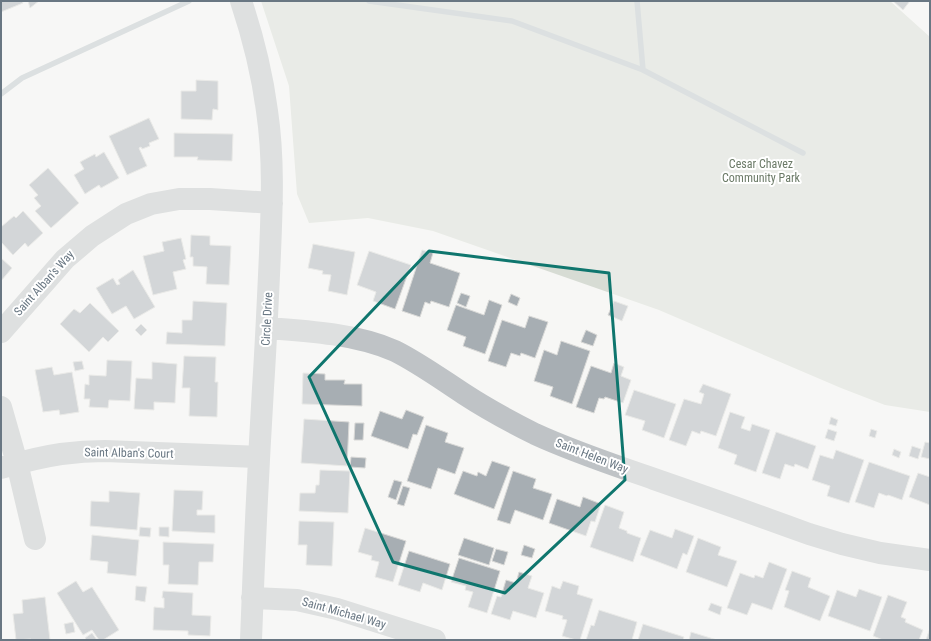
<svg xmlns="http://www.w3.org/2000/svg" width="931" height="641" viewBox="0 0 931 641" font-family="'Roboto Condensed',sans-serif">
<rect width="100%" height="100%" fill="#f7f7f5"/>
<path fill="#d7dcd4" d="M 261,1 L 890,1 L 930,37 L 930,412 L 885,405 L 841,388 L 659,310 L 433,231 L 368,218 L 309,223 L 297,194 L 289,86 Z"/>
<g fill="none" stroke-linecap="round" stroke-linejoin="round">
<path stroke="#bac3c8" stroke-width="5.5" d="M 369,1 L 512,21 L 643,70 L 803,153
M 637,1 L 643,70
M 1,94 L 22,78 L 189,1"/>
</g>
<path fill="#a7aeb3" stroke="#d9d9d7" d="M 1,1 L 22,1 L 23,3 L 1,12 Z
M 28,1 L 39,1 L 30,8 Z
M 893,1 L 910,1 L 903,10 Z
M 196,80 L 218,81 L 218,110 L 213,109 L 212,120 L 181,119 L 181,91 L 196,91 Z
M 149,118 L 159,139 L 149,143 L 150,146 L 142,149 L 141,147 L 139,148 L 147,166 L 127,175 L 109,136 Z
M 174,133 L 233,134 L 232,161 L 197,160 L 198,157 L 174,157 Z
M 104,152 L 119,178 L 101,188 L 99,185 L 85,194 L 74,175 L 84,169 L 80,162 L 95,154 L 96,157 Z
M 48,168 L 79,203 L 51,228 L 35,211 L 41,206 L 34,198 L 38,195 L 29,185 Z
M 23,211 L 43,233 L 28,247 L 25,243 L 13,255 L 1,242 L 1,227 L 14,216 L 16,218 Z
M 191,235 L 210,236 L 210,245 L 231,246 L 229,285 L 206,284 L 207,267 L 193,266 L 193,257 L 190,257 Z
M 181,238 L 186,259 L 183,260 L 186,269 L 173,272 L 177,289 L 153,295 L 143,256 L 164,251 L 162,242 Z
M 313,244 L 355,252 L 347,295 L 328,291 L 331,275 L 322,274 L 323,271 L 308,268 Z
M 422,250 L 433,253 L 430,263 L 460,273 L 449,307 L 431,301 L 430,304 L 425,302 L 420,317 L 402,311 Z
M 369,251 L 411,265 L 395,309 L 373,301 L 376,292 L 357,285 Z
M 1,258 L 12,268 L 1,281 Z
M 133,270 L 155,307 L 134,319 L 126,306 L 112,314 L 96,288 L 113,278 L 117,285 L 120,284 L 118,280 Z
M 461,293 L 470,296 L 466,307 L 457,303 Z
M 511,294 L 520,298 L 517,306 L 508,302 Z
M 489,300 L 502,305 L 485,354 L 463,346 L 466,337 L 447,330 L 456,305 L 484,315 Z
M 193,301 L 227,303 L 225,346 L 166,344 L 167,332 L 182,333 L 182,320 L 192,320 Z
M 614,301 L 628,306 L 622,321 L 608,315 Z
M 90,303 L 119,331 L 108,342 L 103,337 L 89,352 L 60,324 L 74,309 L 80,313 Z
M 529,316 L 548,322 L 535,358 L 521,353 L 520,356 L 511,353 L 506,367 L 488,361 L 502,320 L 525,328 Z
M 141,324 L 147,330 L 141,336 L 135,330 Z
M 586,330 L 597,335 L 593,346 L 581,342 Z
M 561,341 L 590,351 L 572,404 L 550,396 L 553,387 L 534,381 L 544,350 L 557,355 Z
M 184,356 L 216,357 L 215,382 L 218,382 L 217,417 L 189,416 L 190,388 L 182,388 Z
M 107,360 L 132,361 L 130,401 L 109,400 L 108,408 L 89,407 L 90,399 L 84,399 L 85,384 L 89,385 L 89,375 L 106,376 Z
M 82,361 L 84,369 L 75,371 L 73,362 Z
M 152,362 L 177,364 L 175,403 L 154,402 L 154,410 L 134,409 L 136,378 L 152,379 Z
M 614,363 L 624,367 L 621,376 L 631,380 L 623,403 L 605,397 L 604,399 L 599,398 L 594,413 L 576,407 L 591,366 L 611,373 Z
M 52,367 L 54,375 L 72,372 L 79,412 L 60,415 L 59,410 L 43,412 L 35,370 Z
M 303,373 L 325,374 L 325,380 L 345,380 L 344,384 L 362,384 L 362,406 L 302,404 Z
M 703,384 L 731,394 L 716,436 L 701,431 L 700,434 L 692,431 L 686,446 L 669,440 L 684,399 L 701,404 L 704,394 L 699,392 Z
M 634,390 L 676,404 L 664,438 L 642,430 L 645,421 L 625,415 Z
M 406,410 L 424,417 L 417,435 L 413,434 L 408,449 L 371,436 L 380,411 L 402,419 Z
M 730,412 L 745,417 L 741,428 L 750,431 L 752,424 L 770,430 L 756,472 L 734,464 L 737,455 L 718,448 Z
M 831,417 L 838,420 L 836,426 L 829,424 Z
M 304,419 L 349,422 L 347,466 L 301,463 Z
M 355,423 L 364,423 L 363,440 L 354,440 Z
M 426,425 L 448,433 L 445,442 L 464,448 L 455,474 L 438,468 L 431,489 L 407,481 Z
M 828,429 L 837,432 L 834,441 L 825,438 Z
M 871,429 L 877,431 L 875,438 L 869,436 Z
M 776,432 L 816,446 L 808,469 L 795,464 L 794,467 L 785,464 L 780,479 L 762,473 Z
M 925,442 L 930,443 L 930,459 L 921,457 Z
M 912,446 L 921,449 L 918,459 L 909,456 Z
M 894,449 L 901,452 L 899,458 L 892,455 Z
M 836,450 L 864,460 L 849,503 L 827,496 L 830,486 L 812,480 L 820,455 L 833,459 Z
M 351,457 L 366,458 L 365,468 L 350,467 Z
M 492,461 L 510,467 L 494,509 L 454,494 L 463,471 L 477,476 L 478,472 L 486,476 Z
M 869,462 L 910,476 L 902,500 L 888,495 L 887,496 L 879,493 L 874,508 L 855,502 Z
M 320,470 L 350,471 L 348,513 L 299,511 L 300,493 L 315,493 L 316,485 L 319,485 Z
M 513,471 L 536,479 L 533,488 L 552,494 L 543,520 L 515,510 L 510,524 L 497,520 Z
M 918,473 L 930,477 L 930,505 L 909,497 Z
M 394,480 L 402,482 L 396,500 L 388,497 Z
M 403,486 L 410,488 L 404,506 L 397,504 Z
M 174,490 L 203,491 L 202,510 L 197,510 L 197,515 L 215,515 L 215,533 L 172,531 Z
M 109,491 L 140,493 L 137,530 L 90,526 L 91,501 L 109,502 Z
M 583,497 L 601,504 L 595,522 L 591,521 L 586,536 L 549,523 L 557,499 L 580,507 Z
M 605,505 L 624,512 L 619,528 L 627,531 L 627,533 L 641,538 L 633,562 L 590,547 Z
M 299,521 L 334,522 L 332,566 L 306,565 L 307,545 L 298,545 Z
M 140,527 L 151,528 L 150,537 L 139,536 Z
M 159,527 L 169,527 L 169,537 L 159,536 Z
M 365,528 L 406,541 L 393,582 L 375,577 L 379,562 L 371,560 L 372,556 L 358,552 Z
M 675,529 L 694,536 L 687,555 L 683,553 L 677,569 L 640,555 L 650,530 L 672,538 Z
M 92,535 L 139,540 L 136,576 L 107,573 L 108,562 L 90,560 Z
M 464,538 L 494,548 L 489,565 L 458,555 Z
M 698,538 L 721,547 L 718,555 L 737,561 L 727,587 L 686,572 Z
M 163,542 L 214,544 L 213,562 L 199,562 L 198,585 L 168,584 L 169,565 L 163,565 Z
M 524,545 L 535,549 L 532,558 L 521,555 Z
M 496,549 L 508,552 L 504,565 L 492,561 Z
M 409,551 L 450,564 L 442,590 L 423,583 L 420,592 L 398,585 Z
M 459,558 L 500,571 L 487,613 L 468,607 L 473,592 L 465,590 L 466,586 L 451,582 Z
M 769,562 L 787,569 L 772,610 L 752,603 L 747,615 L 727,608 L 740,573 L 754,578 L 755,575 L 763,578 Z
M 792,571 L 811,578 L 808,587 L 830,596 L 820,621 L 784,607 L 789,591 L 785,590 Z
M 519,572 L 532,576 L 528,588 L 544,593 L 536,618 L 513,611 L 510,620 L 491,614 L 497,596 L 501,597 L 506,580 L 516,583 Z
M 76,581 L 83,592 L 92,587 L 119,630 L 103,640 L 99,640 L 92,630 L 83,635 L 57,593 Z
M 563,581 L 579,586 L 577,594 L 593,599 L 580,640 L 576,640 L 562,636 L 567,620 L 562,619 L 563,616 L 545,611 L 552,586 L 560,589 Z
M 136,586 L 147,587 L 145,602 L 135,600 Z
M 859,589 L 882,597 L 870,631 L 828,616 L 837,590 L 856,597 Z
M 163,591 L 193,593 L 192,615 L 211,616 L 210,636 L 188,635 L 188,631 L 153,630 L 154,607 L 164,608 L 164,598 L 162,598 Z
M 888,595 L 907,602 L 901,617 L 906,619 L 905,622 L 923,630 L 919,640 L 883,640 L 873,636 Z
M 45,597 L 50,640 L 31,640 L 31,639 L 16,640 L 13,614 L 23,613 L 22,600 Z
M 711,603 L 722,607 L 720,615 L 708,610 Z
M 599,610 L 637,622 L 632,640 L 586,640 L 591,625 L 594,626 Z
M 73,622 L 75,632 L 66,634 L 64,624 Z
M 643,624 L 684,637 L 683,640 L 638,640 Z
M 930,628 L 930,640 L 926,640 Z
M 691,632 L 717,640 L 689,640 Z
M 92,633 L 97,640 L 87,640 L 85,638 Z"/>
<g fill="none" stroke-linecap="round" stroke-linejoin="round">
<path stroke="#bfc3c6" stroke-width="22" d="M 241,1 C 253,37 262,73 267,111 C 274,158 272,205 270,253 C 268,298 266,343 263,388 C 258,472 254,556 251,640
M 267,328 C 309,331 356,334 395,351 C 419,363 441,379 464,394 C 487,409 511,422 535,434 C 574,452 614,465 654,479 C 706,497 757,515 809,534 L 842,544 L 880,553 L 930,560
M 1,332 L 65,259 L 92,236 L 126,214 L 151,204 L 179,199 L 210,199 L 272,203
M 1,407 L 17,463 L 35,539
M 1,468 C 21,462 41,457 61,454 C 76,452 90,451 105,451 L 259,457
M 252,598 L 297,600 L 337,609 L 435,640"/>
</g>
<path d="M0 0H931V641H0ZM 429,251 L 609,273 L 625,480 L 505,593 L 393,562 L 309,377 Z" fill="#f7f7f5" fill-opacity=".55" fill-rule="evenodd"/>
<path fill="none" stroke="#0f766e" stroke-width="3" stroke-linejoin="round" d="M 429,251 L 609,273 L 625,480 L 505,593 L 393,562 L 309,377 Z"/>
<g text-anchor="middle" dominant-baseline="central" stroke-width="4" stroke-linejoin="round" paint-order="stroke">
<g font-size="12" fill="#6b7a67" stroke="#fff">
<text x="761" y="164">Cesar Chavez<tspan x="761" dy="14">Community Park</tspan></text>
</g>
<g font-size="12" fill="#697783" stroke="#fff">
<text transform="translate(44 283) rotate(-48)">Saint Alban's Way</text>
<text transform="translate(267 319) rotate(-87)">Circle Drive</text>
<text transform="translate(129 453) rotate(1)">Saint Alban's Court</text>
<text transform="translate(592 456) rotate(21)">Saint Helen Way</text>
<text transform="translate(344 613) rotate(16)">Saint Michael Way</text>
</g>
</g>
<rect width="931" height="641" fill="none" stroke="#697783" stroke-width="4"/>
</svg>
